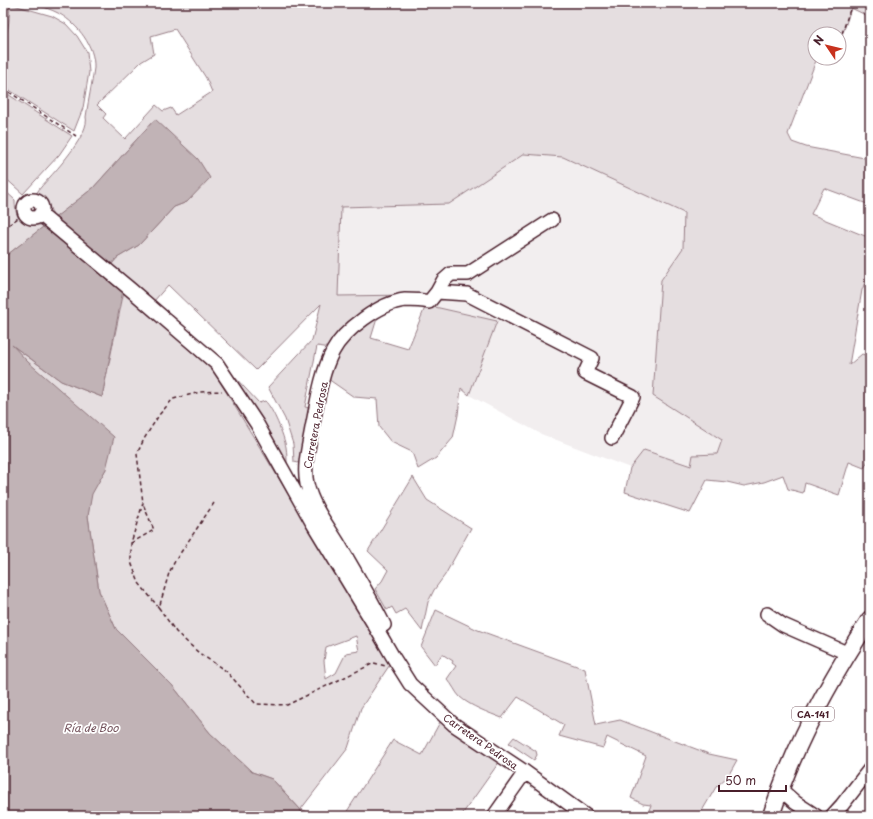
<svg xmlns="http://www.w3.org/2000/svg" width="873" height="819" viewBox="0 0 873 819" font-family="'Playpen Sans',sans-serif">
<rect width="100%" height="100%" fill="#fff"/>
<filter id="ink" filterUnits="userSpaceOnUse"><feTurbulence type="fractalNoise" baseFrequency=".025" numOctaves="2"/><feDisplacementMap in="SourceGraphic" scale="8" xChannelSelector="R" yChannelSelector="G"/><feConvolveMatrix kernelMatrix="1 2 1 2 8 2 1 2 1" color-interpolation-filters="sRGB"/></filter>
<g filter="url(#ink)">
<path fill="#f2eeef" d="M 524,154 L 563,157 L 684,213 L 683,248 L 661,280 L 653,395 L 722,440 L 717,454 L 693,455 L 691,466 L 644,450 L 630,468 L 541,434 L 469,395 L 497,321 L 426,305 L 338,296 L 341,207 L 449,204 Z"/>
<path fill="#e5dee0" stroke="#987e86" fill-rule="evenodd" d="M 31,3 L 870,3 L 870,17 L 851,8 L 844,30 L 839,40 L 839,34 L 815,34 L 815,58 L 817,58 L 788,134 L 792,142 L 806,147 L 870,159 L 870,205 L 824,188 L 811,214 L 870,238 L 870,270 L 862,290 L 849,365 L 862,354 L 870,357 L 870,457 L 864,468 L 849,462 L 839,495 L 805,483 L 803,493 L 788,489 L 783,475 L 764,482 L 744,486 L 727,482 L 707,480 L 690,513 L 625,492 L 630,468 L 644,450 L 691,466 L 693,455 L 717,454 L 722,440 L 653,396 L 661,280 L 683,248 L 684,213 L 563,157 L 524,154 L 449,204 L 341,207 L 338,296 L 410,295 L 331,348 L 317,346 L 305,407 L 314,409 L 303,464 L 294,462 L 293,444 L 285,419 L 268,387 L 312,340 L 321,304 L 256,370 L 168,285 L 154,301 L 111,265 L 117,258 L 139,245 L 174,207 L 187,202 L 155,119 L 93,188 L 54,219 C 50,209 48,196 36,194 C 40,187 45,183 50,177 C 60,166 90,132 86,117 C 88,101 92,85 94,68 C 95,46 78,25 60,14 C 51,9 40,6 31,3 ZM 175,29 L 206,78 L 212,92 L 176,115 L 171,108 L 163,111 L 156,105 L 125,139 L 103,118 L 106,114 L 97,105 L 141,62 L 154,54 L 151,36 Z
M 10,4 L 52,16 L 66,24 L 77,36 L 87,52 L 89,72 L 83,108 L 74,131 L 3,86 L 3,39 C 10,30 9,15 10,4 Z
M 3,91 L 72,136 L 59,155 L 23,194 L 3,176 Z
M 3,189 L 15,200 C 15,225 25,225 46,225 L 3,258 Z
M 124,291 L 214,372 L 391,663 L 361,708 L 348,748 L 301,809 L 316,816 L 304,816 L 300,809 L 272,779 L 252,772 L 210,733 L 172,685 L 116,629 L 99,591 L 88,516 L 91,494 L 106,469 L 28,362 L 9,343 L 61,381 L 102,397 ZM 356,636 L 359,651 L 346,653 L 336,673 L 326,679 L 324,661 L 326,647 Z
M 426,305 L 497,321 L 469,395 L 461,388 L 458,415 L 453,438 L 436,458 L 418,469 L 412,452 L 391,442 L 379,427 L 377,399 L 354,397 L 328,379 L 330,363 L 352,332 L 379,312 L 371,338 L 408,349 Z
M 230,372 L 259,403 L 265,401 C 273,408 284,436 286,447 C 287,453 287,459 287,466 L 248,398 Z
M 413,477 L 427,500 L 471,528 L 445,575 L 434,590 L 428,602 L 422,631 L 405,609 L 396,614 L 392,607 L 387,610 L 375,589 L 382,581 L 388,570 L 368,551 Z
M 436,610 L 478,630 L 585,669 L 596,725 L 620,720 L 709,754 L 737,760 L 728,776 L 716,787 L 699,816 L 661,816 L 649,810 L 651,805 L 643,804 L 631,798 L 646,756 L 607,737 L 603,748 L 559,736 L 564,725 L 518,697 L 502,718 C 489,713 470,706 460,697 C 455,692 453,685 447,679 L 456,666 L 452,663 L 453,661 L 442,654 L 435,665 L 421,647 Z
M 440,722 L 500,761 L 461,816 L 344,816 L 393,740 L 422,755 Z
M 514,737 L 536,751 L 537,755 L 534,760 L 509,743 Z"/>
<path fill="#c1b3b6" stroke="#91787e" d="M 155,119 L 198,159 L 210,178 L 187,202 L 174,207 L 139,245 L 117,258 L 104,273 L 123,290 L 102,397 L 61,381 L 12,345 L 28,362 L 114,437 L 106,469 L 92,494 L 88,516 L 99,591 L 116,629 L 172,685 L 210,733 L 252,772 L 272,779 L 300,809 L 302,816 L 3,816 L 3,258 L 93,188 Z"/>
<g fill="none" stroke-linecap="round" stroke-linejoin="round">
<defs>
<path id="minor" d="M24 209a9 9 0 1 1 18 0a9 9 0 1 1-18 0Z
M 40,214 L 130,289 L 217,364 L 257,424 L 312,522 L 375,626 L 393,657 L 410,684 L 453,724 L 525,772 L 586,816
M 437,292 L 467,294 L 592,358 L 585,373 L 633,397 L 612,438
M 767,614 L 783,625 L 849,654
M 384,625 C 370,597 354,570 338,543 C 327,525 312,506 307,484 C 303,466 309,446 312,428 C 317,404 321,373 333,351 C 344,330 380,303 405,300 C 413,300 421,300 429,302 L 437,292 L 443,281 L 451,274 L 468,274 L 552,220
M 780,789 L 796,803 L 816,816
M 494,816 L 525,772
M 832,816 L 842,805 L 870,769"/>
<path id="major" d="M 771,816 C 794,745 829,681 870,619"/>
</defs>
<use href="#minor" stroke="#4a1f2b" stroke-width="16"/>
<use href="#major" stroke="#4a1f2b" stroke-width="19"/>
<path stroke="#4a1f2b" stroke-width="1.5" stroke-dasharray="4 3" stroke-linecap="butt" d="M 3,33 L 6,23 L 7,3
M 839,40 C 845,28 847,15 853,3
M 3,88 L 76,136
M 3,229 L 18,218 L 26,215
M 214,503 L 175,561 L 169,573 L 159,608 L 176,632 L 199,653 L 226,671 L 256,704 L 287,705 L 374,663 L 386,666
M 131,543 L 154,530 L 143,504
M 159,608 L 139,583 L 131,562 L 131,543 L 143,503 L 137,454 L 144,439 L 159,415 L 173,399 L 200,392 L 222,391"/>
<use href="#minor" stroke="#fff" stroke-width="13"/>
<use href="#major" stroke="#fff" stroke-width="16"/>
</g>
</g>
<g text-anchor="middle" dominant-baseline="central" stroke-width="3.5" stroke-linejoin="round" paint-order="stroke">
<rect fill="#fff" stroke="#80626b" stroke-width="1" x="792" y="707" width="42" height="14" rx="3"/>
<g font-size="9" font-weight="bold" fill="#4a1f2b">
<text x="813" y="714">CA-141</text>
</g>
<g font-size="10" fill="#4a1f2b" stroke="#fff">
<text transform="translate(315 425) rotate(-79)">Carretera Pedrosa</text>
<text transform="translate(481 741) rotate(35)">Carretera Pedrosa</text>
</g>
<g font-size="11" font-style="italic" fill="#74535c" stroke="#fff">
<text x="91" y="727">Ría de Boo</text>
</g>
</g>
<rect width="873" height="819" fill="none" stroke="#fff" stroke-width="16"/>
<rect x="8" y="8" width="857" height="803" fill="none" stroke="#4a1f2b" stroke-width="1.5" filter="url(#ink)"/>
<g transform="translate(827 46) rotate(305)"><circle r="19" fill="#ffffff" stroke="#b7a5aa"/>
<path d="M0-3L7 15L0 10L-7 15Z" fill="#c8321e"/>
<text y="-6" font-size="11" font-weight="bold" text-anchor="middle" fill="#4a1f2b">N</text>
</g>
<path d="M719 785v6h67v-6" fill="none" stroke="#4a1f2b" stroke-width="2"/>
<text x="725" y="785" font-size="12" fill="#4a1f2b" stroke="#ffffff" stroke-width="3" paint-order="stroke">50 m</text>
</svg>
